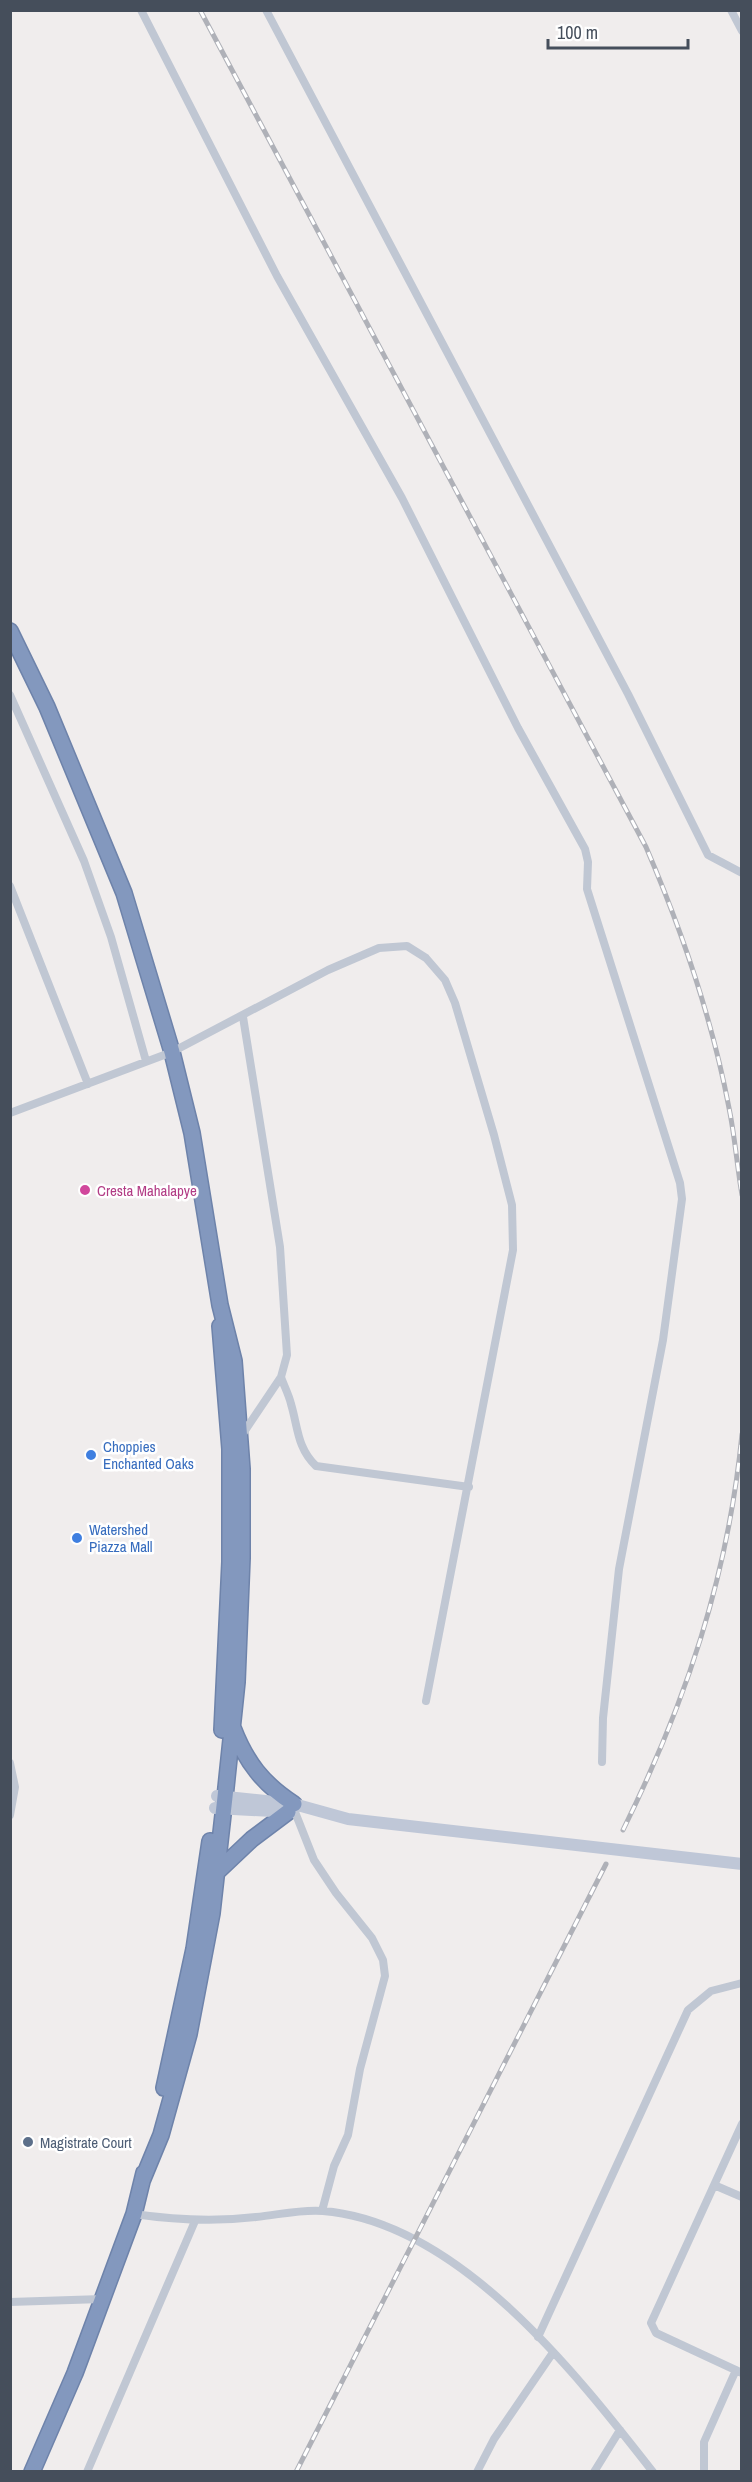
<svg xmlns="http://www.w3.org/2000/svg" width="752" height="2482" viewBox="0 0 752 2482" font-family="'Archivo Narrow',sans-serif">
<rect width="100%" height="100%" fill="#f0eded"/>
<g fill="none" stroke-linecap="round" stroke-linejoin="round">
<defs>
<path id="highway" d="M 10,631 L 47,707 L 124,893 L 172,1052 L 192,1133 L 220,1305 L 234,1361 L 242,1469 L 242,1558 L 237,1682 L 225,1797 L 212,1913 L 189,2034 L 161,2135 L 142,2181
M 220,1326 L 230,1449 L 230,1562 L 222,1730
M 233,1728 C 246,1762 263,1784 294,1804
M 216,1873 L 252,1839 L 288,1812
M 164,2088 L 194,1949 L 210,1841
M 32,2472 L 75,2373 L 134,2214 L 144,2173"/>
</defs>
<use href="#highway" stroke="#6e83aa" stroke-width="18"/>
<path stroke="#c0c7d3" stroke-width="8" d="M 141,10 L 277,276 L 402,498 L 518,728 L 585,849 L 588,862 L 587,889 L 680,1183 L 682,1199 L 663,1340 L 619,1569 L 603,1718 L 602,1762
M 266,10 L 628,694 L 708,855 L 742,873
M 731,10 L 742,31
M 10,695 L 84,861 L 111,937 L 146,1061
M 10,886 L 88,1084
M 10,1113 L 172,1052 L 328,970 L 379,948 L 407,946 L 426,958 L 445,980 L 455,1003 L 494,1135 L 512,1205 L 513,1250 L 426,1701
M 281,1377 C 284,1386 289,1395 291,1404 C 298,1427 297,1448 316,1466 L 469,1487
M 242,1435 L 281,1377 L 287,1355 L 280,1247 L 243,1017
M 10,1763 L 15,1787 L 10,1815
M 295,1812 L 314,1860 L 336,1893 L 372,1938 L 383,1960 L 385,1976 L 360,2069 L 348,2135 L 334,2166 L 322,2211
M 742,2124 L 651,2323 L 656,2333 L 742,2373
M 714,2185 L 742,2197
M 134,2214 C 175,2220 214,2222 256,2217 C 278,2215 301,2209 323,2211 C 458,2222 575,2372 653,2472
M 10,2302 L 102,2299
M 538,2337 L 688,2010 L 711,1991 L 742,1983
M 87,2472 L 195,2221
M 477,2472 L 494,2439 L 552,2354
M 594,2472 L 620,2430
M 704,2472 L 704,2442 L 736,2370"/>
<path stroke="#bfc7d7" stroke-width="12" d="M 217,1796 L 294,1804 L 348,1819 L 742,1864
M 215,1808 L 291,1812"/>
<use href="#highway" stroke="#8398be" stroke-width="15"/>
<defs>
<path id="rail" d="M 200,10 L 646,847 C 682,931 712,1018 729,1108 C 735,1137 737,1166 742,1195
M 623,1830 C 686,1702 728,1577 742,1434
M 296,2472 L 606,1864"/>
</defs>
<use href="#rail" stroke="#afb1b8" stroke-width="5"/>
<use href="#rail" stroke="#fff" stroke-width="3" stroke-dasharray="9" stroke-linecap="butt"/>
</g>
<circle fill="#d1479c" stroke="#fff" stroke-width="2" cx="85" cy="1190" r="6"/>
<g fill="#3f7fe0" stroke="#fff" stroke-width="2">
<circle cx="91" cy="1455" r="6"/>
<circle cx="77" cy="1538" r="6"/>
</g>
<circle fill="#5c6f8a" stroke="#fff" stroke-width="2" cx="28" cy="2142" r="6"/>
<g text-anchor="middle" dominant-baseline="central" stroke-width="5" stroke-linejoin="round" paint-order="stroke">
<g font-size="15" fill="#b23c85" stroke="#fff" text-anchor="start">
<text x="97" y="1190">Cresta Mahalapye</text>
</g>
<g font-size="15" fill="#366cbe" stroke="#fff" text-anchor="start">
<text x="103" y="1446">Choppies<tspan x="103" dy="17">Enchanted Oaks</tspan></text>
<text x="89" y="1529">Watershed<tspan x="89" dy="17">Piazza Mall</tspan></text>
</g>
<g font-size="15" fill="#4e5e75" stroke="#fff" text-anchor="start">
<text x="40" y="2142">Magistrate Court</text>
</g>
</g>
<rect width="752" height="2482" fill="none" stroke="#454e5b" stroke-width="24"/>
<path d="M548 39v9h140v-9" fill="none" stroke="#454e5b" stroke-width="3"/>
<text x="557" y="39" font-size="18" fill="#454e5b" stroke="#ffffff" stroke-width="4.5" paint-order="stroke">100 m</text>
</svg>
